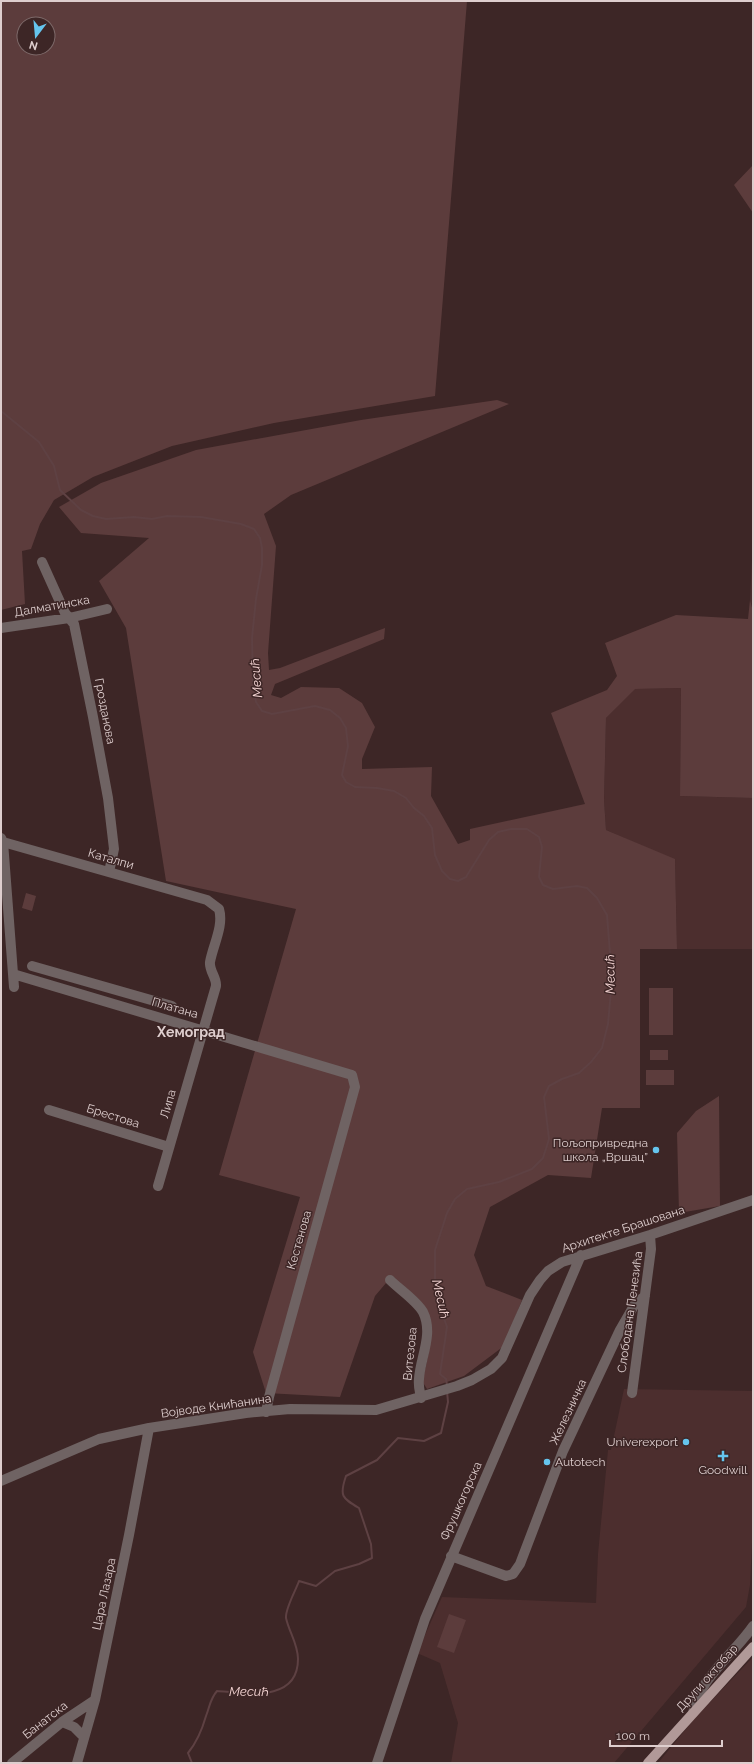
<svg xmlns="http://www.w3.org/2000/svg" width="754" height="1764" viewBox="0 0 754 1764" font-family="Raleway,sans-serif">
<rect width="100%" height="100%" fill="#3d2626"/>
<path fill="#4c2e2e" d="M 753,540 L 753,611 L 750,600 Z
M 681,688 L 680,796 L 753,798 L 753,949 L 677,949 L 675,860 L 606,830 L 604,800 L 606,718 L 634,689 Z
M 624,1389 L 753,1391 L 753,1522 L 750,1585 L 746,1607 L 614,1763 L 451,1763 L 458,1723 L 440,1663 L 417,1653 L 442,1597 L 596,1603 L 598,1554 L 608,1450 L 611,1450 Z
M 753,1657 L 753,1763 L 658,1763 L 695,1718 Z"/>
<path fill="#5c3c3c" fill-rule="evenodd" d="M 1,1 L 467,1 L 435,396 L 274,423 L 172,446 L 93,477 L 54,500 L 40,524 L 31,549 L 22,551 L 25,604 L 1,610 ZM 24,24 L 48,24 L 48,48 L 24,48 Z
M 753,165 L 753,213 L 734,185 Z
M 497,400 L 509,404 L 291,495 L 264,514 L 276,546 L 268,653 L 269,670 L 280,668 L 385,628 L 384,639 L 275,684 L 271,695 L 281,698 L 301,687 L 339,688 L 362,703 L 375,727 L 362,759 L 362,769 L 432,767 L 431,796 L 458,844 L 470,840 L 470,829 L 585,804 L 551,713 L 607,690 L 617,676 L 605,643 L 676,615 L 748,619 L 750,600 L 753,611 L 753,798 L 680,796 L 681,688 L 635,689 L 606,718 L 604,800 L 606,830 L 675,859 L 677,949 L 640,949 L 640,1108 L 602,1108 L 591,1178 L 548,1175 L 490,1207 L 474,1255 L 486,1286 L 522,1300 L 504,1346 L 464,1376 L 427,1389 L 422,1381 C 427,1363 435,1331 428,1314 C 426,1307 399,1283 392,1276 L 375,1296 L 340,1397 L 266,1393 L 253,1352 L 300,1197 L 219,1175 L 296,909 L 166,881 L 126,628 L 99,581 L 149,538 L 81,533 L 59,507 L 101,483 L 196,450 L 361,420 Z
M 26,893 L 36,896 L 32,911 L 22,908 Z
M 649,988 L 673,988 L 673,1035 L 649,1035 Z
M 650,1050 L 668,1050 L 668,1060 L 650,1060 Z
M 646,1070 L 674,1070 L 674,1085 L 646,1085 Z
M 719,1096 L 720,1206 L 679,1213 L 677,1133 L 696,1111 Z
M 449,1614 L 466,1620 L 454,1653 L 437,1647 Z"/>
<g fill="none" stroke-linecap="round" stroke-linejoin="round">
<path stroke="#5e4143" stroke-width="2" d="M 1,411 L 39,442 L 54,466 L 60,490 L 81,510 L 93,516 L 106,519 L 134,517 L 152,519 L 167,516 L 201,517 L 241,524 L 254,529 L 260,538 L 262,548 L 262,565 L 256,599 L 252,638 L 253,681 L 256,702 L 262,711 L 272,714 L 315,706 L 330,710 L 340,718 L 346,728 L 348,746 L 342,775 L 346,782 L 355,787 L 377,788 L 394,791 L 406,798 L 414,808 L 424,816 L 432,828 L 435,855 L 442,871 L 450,879 L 458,881 L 466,877 L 489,840 L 498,832 L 511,829 L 527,829 L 539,837 L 542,847 L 539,877 L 543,885 L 553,889 L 577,886 L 587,888 L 597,898 L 607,915 L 612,979 L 608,1024 L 602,1048 L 591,1062 L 579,1073 L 562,1079 L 549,1086 L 544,1097 L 549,1139 L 543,1158 L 532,1169 L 499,1182 L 467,1189 L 455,1199 L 447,1213 L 435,1250 L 435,1282 L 438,1301 L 447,1327 L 440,1374 L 446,1379 L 447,1385
M 192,1763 L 188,1753 C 197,1742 202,1730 206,1716 C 210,1706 210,1699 217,1691 C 246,1693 298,1703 298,1659 C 298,1644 289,1632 286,1618 C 285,1609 296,1590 299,1581 L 316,1586 L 335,1571 L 359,1564 L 372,1558 L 371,1544 L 359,1508 C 342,1498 339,1496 346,1476 L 377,1460 L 398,1438 L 424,1441 L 441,1433 L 448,1402 L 447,1391"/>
<path stroke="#6f6363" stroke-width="10" d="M 42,562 L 65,613 L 74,624 L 93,717 L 108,798 L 114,849 L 109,872
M 1,628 L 69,618 L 107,609
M 1,838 L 3,842 L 14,987
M 3,842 L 207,900 L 219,909 C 224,926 213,945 210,962 C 209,971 217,978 216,986 L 158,1186
M 32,966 L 172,1006
M 13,974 L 352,1075 L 355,1087 L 269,1397 L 266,1412
M 49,1110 L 169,1147
M 390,1280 C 399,1289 417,1301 423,1312 C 434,1334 420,1358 419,1379 C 418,1386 420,1392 421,1398
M 632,1393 L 651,1249 L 650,1235
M 1,1481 L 99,1439 L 149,1428 L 246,1413 L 290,1409 L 376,1410 L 457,1386 L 472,1380 L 491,1369 L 502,1358 L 530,1295 L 540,1280 L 548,1271 L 562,1262 L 650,1235 L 753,1200
M 451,1556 L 506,1576 L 513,1574 L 520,1564 L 563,1451 L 620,1330 L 635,1304 L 645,1296
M 693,1713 C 699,1678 734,1654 753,1626
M 62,1722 L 74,1727 L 84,1737
M 12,1763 L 62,1722 L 95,1700
M 77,1763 L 95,1700 L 129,1535 L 149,1428
M 377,1763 L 425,1619 L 581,1255"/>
<path stroke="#b19998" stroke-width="10" d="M 648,1763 L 753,1647"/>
</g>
<g fill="#65c5ee" stroke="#3d2626" stroke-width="1.5">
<circle cx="656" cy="1150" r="4"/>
<circle cx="686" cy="1442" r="4"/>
<path d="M721 1450h4v4h4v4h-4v4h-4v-4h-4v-4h4z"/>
<circle cx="547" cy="1462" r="4"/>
</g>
<g text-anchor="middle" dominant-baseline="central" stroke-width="3" stroke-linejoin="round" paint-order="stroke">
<g font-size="12" fill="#decece" stroke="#3d2626">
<text transform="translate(52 606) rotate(-10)">Далматинска</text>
<text transform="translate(105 711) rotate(79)">Грозданова</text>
<text transform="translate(111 859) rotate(16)">Каталпи</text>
<text transform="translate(175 1008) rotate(16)">Платана</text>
<text transform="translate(168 1104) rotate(-74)">Липа</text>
<text transform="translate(113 1116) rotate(17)">Брестова</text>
<text transform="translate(623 1229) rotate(-18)">Архитекте Брашована</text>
<text transform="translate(299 1240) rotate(-74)">Кестенова</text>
<text transform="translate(630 1312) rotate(-82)">Слободана Пенезића</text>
<text transform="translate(410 1354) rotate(-84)">Витезова</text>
<text transform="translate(216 1406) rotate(-8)">Војводе Книћанина</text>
<text transform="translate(568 1412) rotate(-65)">Железничка</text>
<text transform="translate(461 1501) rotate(-66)">Фрушкогорска</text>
<text transform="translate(104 1594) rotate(-78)">Цара Лазара</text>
<text transform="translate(707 1678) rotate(-48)">Други октобар</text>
<text transform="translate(45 1720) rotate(-38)">Банатска</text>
</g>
<g font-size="12" fill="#decece" stroke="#3d2626" text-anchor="end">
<text x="648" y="1143">Пољопривредна<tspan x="648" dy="14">школа „Вршац”</tspan></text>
<text x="678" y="1442">Univerexport</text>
<text x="555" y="1462" text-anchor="start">Autotech</text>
<text x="723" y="1470" text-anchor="middle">Goodwill</text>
</g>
<g font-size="13" font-style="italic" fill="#f6d6d5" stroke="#3d2626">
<text transform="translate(256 678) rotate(-95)">Месић</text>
<text transform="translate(610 974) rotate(-91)">Месић</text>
<text transform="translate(441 1299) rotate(77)">Месић</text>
<text x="249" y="1691">Месић</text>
</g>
<g font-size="14" font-weight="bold" fill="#decece" stroke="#3d2626">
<text x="191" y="1032">Хемоград</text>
</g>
</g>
<rect width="754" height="1764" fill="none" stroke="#decece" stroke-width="4"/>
<g transform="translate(36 36) rotate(196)"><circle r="19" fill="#3d2626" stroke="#7d6969"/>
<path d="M0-3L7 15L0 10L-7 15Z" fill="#65c5ee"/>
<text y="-6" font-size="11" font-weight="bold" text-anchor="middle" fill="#decece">N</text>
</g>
<path d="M610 1740v6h112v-6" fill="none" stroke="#decece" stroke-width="2"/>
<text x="616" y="1740" font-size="12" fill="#decece" stroke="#3d2626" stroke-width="3" paint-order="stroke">100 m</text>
</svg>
